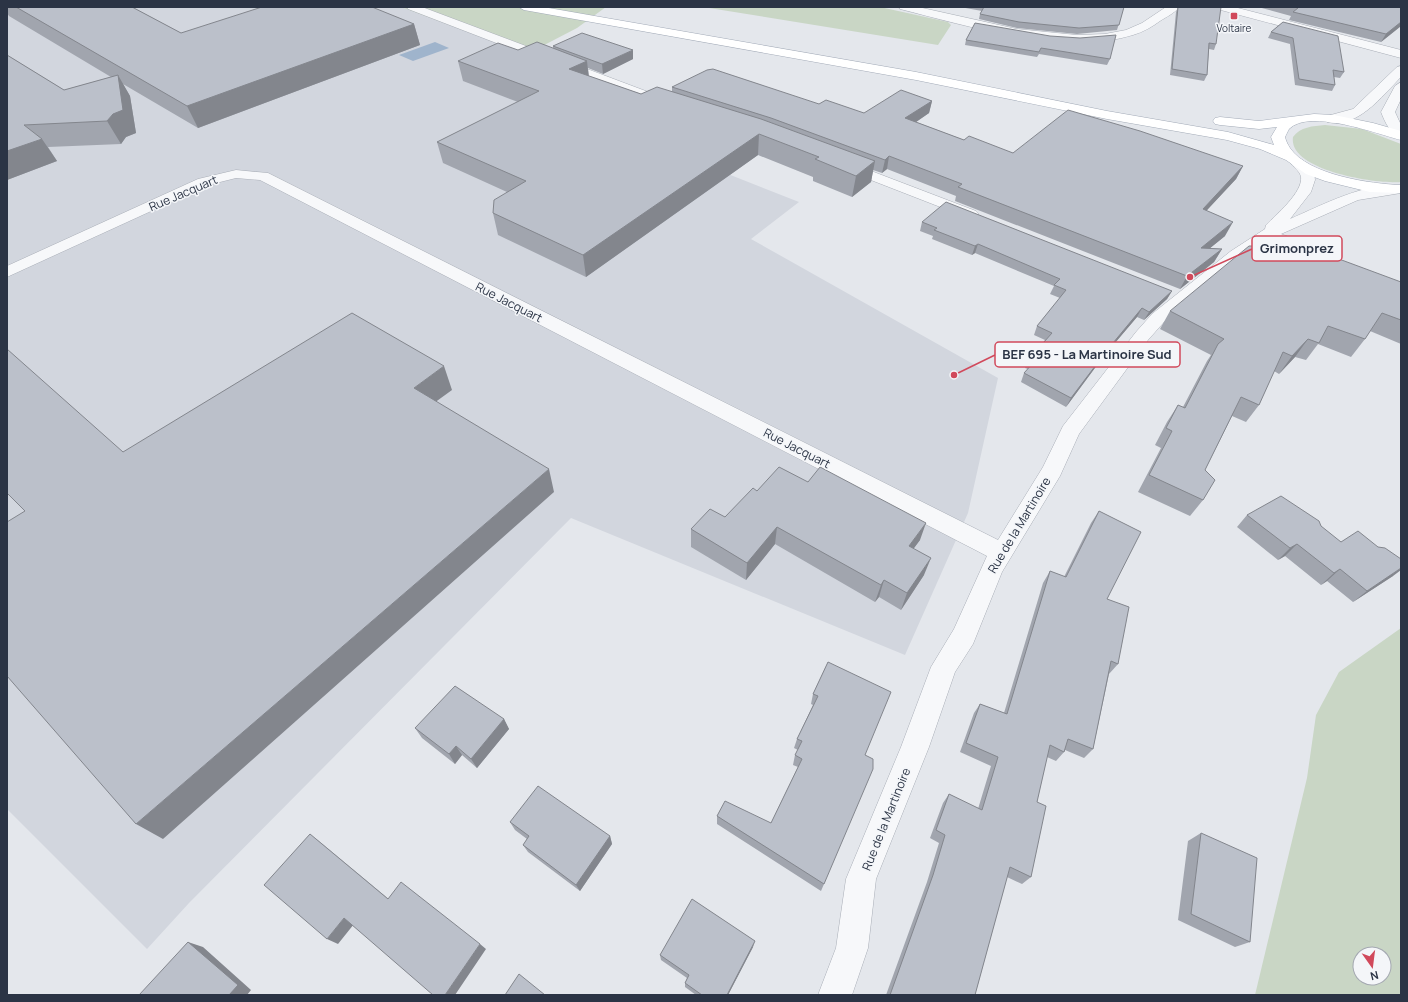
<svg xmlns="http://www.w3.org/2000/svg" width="1408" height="1002" viewBox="0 0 1408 1002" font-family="Manrope,sans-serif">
<rect width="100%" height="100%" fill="#e4e7ec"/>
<path fill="#d2d6de" d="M 7,7 L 401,7 L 511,48 L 642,140 L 799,202 L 751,239 L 998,378 L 968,513 L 905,655 L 571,518 L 189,903 L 147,949 L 7,809 Z"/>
<path fill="#c9d6c5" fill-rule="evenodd" d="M 401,7 L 606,7 L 577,28 L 527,54 Z
M 703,7 L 880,7 L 948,22 L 951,25 L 938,45 Z
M 1325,125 L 1362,129 L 1401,144 L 1401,182 C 1378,184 1288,171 1293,137 C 1300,127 1313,126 1325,125 Z
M 1401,628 L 1401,995 L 1255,995 L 1307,778 L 1316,715 L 1339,672 ZM 1360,954 L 1384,954 L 1384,978 L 1360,978 Z"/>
<path fill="#9fb4cc" d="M 435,42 L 449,48 L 413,61 L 399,55 Z"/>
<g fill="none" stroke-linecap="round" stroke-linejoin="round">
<defs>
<path id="minor" d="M 407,7 L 422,7 L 675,102 L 677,105 L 670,109 L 665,108 L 408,9 Z
M 899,7 L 918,7 L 1017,29 L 1077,35 L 1105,34 L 1126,30 L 1142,23 L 1166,7 L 1179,7 C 1175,13 1166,17 1160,21 C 1152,27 1143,32 1133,35 C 1067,56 967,26 900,9 Z
M 1297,158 C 1306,160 1315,170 1315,180 L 1311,192 L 1290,219 C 1318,207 1371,179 1401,187 L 1401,193 L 1358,200 L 1281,234 L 1333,254 L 1335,257 L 1333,260 L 1327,262 L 1321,260 L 1269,240 L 1243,257 L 1164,322 L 1148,340 L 1079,434 L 1060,476 L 1002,572 L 973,644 L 955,672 L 929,747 L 876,879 L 868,948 L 852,995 L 818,995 L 836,948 L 846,879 L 901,747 L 931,667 L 954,629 L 987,556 L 260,180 L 236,178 L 208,185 L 7,277 L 7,266 L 198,179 L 236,170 L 268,173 L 998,540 L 1043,467 L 1063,426 L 1136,332 L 1152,314 L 1231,251 L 1265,229 L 1266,225 C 1276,215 1303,192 1301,177 C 1300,171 1293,167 1290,162 L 1292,159 Z
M 845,161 L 976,211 L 979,214 L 976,217 L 966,217 L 840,168 L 838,165 L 840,162 Z"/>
<path id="tertiary" d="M 1216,7 L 1234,7 L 1401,50 L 1401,58 L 1217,9 Z
M 1401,66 L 1401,77 C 1382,96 1358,129 1327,122 L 1325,119 L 1327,116 L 1353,109 L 1397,67 Z
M 1401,82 L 1401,99 L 1395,112 L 1401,125 L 1401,137 C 1390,134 1385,122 1381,112 L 1395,86 Z"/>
<path id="primary" d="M 519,7 L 543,7 L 916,72 L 1107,111 L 1228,132 L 1274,145 L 1271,137 L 1277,127 L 1259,129 L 1220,125 L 1215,124 L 1213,121 L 1215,118 L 1220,117 L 1259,121 L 1314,114 L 1334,115 L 1373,123 L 1401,131 L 1401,140 C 1377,134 1310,108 1289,129 C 1288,131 1286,135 1285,137 C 1286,141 1288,145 1290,148 C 1308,175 1371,184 1401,185 L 1401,193 L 1370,192 L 1325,181 L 1306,174 L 1286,160 L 1260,149 L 1227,140 L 1107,119 L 916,80 L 524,10 Z"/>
</defs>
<use href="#minor" stroke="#a9aeb7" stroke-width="1"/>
<use href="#tertiary" stroke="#a9aeb7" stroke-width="1"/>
<use href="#primary" stroke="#a3abb8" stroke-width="1"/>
<use href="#minor" fill="#f7f8fa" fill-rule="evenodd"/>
<use href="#tertiary" fill="#f7f8fa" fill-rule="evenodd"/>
<use href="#primary" fill="#fff" fill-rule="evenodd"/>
</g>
<path fill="#a1a5ae" d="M 7,7 L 132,7 L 181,33 L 414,24 L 420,45 L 198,128 L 123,84 L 130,96 L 136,133 L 126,137 L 121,144 L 48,147 L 57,161 L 7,180 L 7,55 L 64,90 L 111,77 L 9,16 L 7,13 Z
M 960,7 L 1124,7 L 1117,30 L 1077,34 L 1017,28 L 979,19 L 980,14 L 982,11 Z
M 1178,7 L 1216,44 L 1214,50 L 1209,49 L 1207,75 L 1204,81 L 1170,75 L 1176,12 Z
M 1258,7 L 1401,7 L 1401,26 L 1381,42 L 1289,20 L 1291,16 Z
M 1283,22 L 1344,72 L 1340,78 L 1334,77 L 1335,85 L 1332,91 L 1295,85 L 1290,44 L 1268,38 L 1271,32 Z
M 975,23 L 1110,59 L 1107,65 L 1039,54 L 1037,57 L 965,45 L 966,40 Z
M 553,46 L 633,59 L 603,74 L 588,68 L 589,76 L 641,94 L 672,91 L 672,87 L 819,104 L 864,113 L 932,101 L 929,113 L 916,122 L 964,140 L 1013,153 L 1243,166 L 1236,179 L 1206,211 L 1225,236 L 1210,248 L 1222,249 L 1214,262 L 1180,289 L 955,201 L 956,196 L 887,169 L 882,173 L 873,170 L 871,182 L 852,197 L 813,181 L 813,177 L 758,155 L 586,277 L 498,235 L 493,213 L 507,192 L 443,163 L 437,142 L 518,102 L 463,81 L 458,61 L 518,50 L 553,48 Z
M 922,222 L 1172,291 L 1167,299 L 1144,320 L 1137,317 L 1103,357 L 1066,407 L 1021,382 L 1024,373 L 1028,369 L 1025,368 L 1029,359 L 1045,340 L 1034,335 L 1037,326 L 1060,298 L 1050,294 L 1054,286 L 975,253 L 972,255 L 932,239 L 933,236 L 920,231 Z
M 1401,282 L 1401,344 L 1370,331 L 1365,339 L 1351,357 L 1318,344 L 1306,360 L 1295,357 L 1279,374 L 1274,371 L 1259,405 L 1246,422 L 1232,416 L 1205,470 L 1203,500 L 1190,516 L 1138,492 L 1161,448 L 1155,445 L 1167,422 L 1178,405 L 1183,407 L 1207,361 L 1211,355 L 1160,329 L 1170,311 Z
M 757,491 L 920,540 L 913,549 L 924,575 L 901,610 L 879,597 L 875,602 L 775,544 L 746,580 L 691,547 L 691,529 L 725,517 Z
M 1099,511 L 1107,599 L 1118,664 L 1109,674 L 1093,749 L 1084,758 L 1065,750 L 1064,752 L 1056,761 L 1047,757 L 1037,802 L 1031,877 L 1022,884 L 1007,877 L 975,995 L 886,995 L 927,882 L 939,843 L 930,838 L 943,803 L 949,794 L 978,809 L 991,766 L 960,752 L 974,713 L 980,704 L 1004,713 L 1043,583 L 1050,571 L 1064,577 L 1091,523 Z
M 1247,515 L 1341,542 L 1393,576 L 1353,602 L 1327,581 L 1321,585 L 1285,556 L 1278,560 L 1237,527 Z
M 828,662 L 865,755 L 824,884 L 821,891 L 717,824 L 717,816 L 771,823 L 798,767 L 793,765 L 795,755 L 798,750 L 794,748 L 797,739 L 813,705 L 811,704 L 813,694 Z
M 504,719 L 509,729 L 477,768 L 462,755 L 455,764 L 422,738 L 415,728 Z
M 510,822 L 610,836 L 612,844 L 580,891 L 528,852 L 523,845 L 527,839 L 515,830 Z
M 1201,833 L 1250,942 L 1235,947 L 1178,920 L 1188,841 Z
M 753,947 L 728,995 L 696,995 L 685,987 L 685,983 L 687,978 L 661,960 L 660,955 Z"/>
<path fill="#83868d" d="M 1401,22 L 1401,26 L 1381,42 L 1386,34 Z
M 414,24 L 420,45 L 198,128 L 187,106 Z
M 633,50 L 633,59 L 603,74 L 602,64 Z
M 587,61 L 589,80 L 569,69 Z
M 118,75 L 130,96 L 136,133 L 126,137 L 121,144 L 107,121 L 113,114 Z
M 932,101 L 929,113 L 903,131 L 905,118 Z
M 759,134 L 758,155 L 586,277 L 583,255 Z
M 42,139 L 57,161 L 7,180 L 7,151 Z
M 889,156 L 887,169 L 882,173 L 885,160 Z
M 875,161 L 871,182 L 852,197 L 856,176 Z
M 1243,166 L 1236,179 L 1195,223 L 1203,209 Z
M 1233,222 L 1225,236 L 1193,262 L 1201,248 Z
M 978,244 L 975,253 L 972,255 L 975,246 Z
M 1222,249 L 1214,262 L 1180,289 L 1187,276 Z
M 1172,291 L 1167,299 L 1144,320 L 1149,312 Z
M 1142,308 L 1137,317 L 1103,357 L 1066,407 L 1071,398 L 1108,349 Z
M 1308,339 L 1295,357 L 1279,374 L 1292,356 Z
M 444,366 L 452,390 L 423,411 L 414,388 Z
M 549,469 L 554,492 L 163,839 L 136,824 Z
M 926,523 L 920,540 L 903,563 L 909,546 Z
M 777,527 L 775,544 L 746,580 L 747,563 Z
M 1297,544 L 1285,556 L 1278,560 L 1290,548 Z
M 931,558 L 924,575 L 901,610 L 907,593 Z
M 1401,568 L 1401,570 L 1393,576 L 1353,602 L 1367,591 Z
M 1340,569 L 1327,581 L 1321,585 L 1334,573 Z
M 884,580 L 879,597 L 875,602 L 881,585 Z
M 504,719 L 509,729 L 477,768 L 471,759 Z
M 456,746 L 462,755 L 455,764 L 449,754 Z
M 310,834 L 320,842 L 397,906 L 388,899 Z
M 610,836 L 612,844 L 580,891 L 576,885 Z
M 344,918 L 354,924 L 338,944 L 327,939 Z
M 755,941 L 753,947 L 728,995 L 727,995 Z
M 188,942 L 203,947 L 251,990 L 247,995 L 229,995 Z
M 480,944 L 486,949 L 455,995 L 445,995 Z"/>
<path fill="#bbc0ca" stroke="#83868d" d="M 16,7 L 132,7 L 181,33 L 262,7 L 372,7 L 414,24 L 187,106 Z
M 984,7 L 1124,7 L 1119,25 L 1079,28 L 1019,22 L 980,14 Z
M 1178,7 L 1221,7 L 1216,44 L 1209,43 L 1207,75 L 1172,69 Z
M 1294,7 L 1401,7 L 1401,22 L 1386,34 L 1293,12 L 1298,8 Z
M 1283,22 L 1338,36 L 1344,72 L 1333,70 L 1335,85 L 1299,79 L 1293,38 L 1271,32 Z
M 975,23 L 1050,36 L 1080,38 L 1116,35 L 1110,59 L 1041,48 L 1039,52 L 966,40 Z
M 582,33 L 633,50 L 602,64 L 553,46 Z
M 537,42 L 587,61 L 569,69 L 641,94 L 657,87 L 761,119 L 875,161 L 856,176 L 815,159 L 819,157 L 759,134 L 583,255 L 493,213 L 494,200 L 526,181 L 437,142 L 539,91 L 458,61 L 498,43 L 518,50 Z
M 7,55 L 64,90 L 118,75 L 123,110 L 113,114 L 107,121 L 24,125 L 42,139 L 7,151 Z
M 713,69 L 819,104 L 826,100 L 864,113 L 901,90 L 932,101 L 905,118 L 964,140 L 969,136 L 1013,153 L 1068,110 L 1140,131 L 1243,166 L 1203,209 L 1233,222 L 1201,248 L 1222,249 L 1187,276 L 958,187 L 962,184 L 889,156 L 885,160 L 771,118 L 672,87 L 707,70 Z
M 946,202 L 1172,291 L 1149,312 L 1142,308 L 1108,349 L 1071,398 L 1024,373 L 1034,362 L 1029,359 L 1052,333 L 1037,326 L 1066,290 L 1054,285 L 1060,279 L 978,244 L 975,246 L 934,230 L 937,228 L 922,222 Z
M 1249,246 L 1301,246 L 1312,249 L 1401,282 L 1401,320 L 1382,313 L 1365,339 L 1328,326 L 1319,343 L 1308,339 L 1292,356 L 1283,352 L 1259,405 L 1241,397 L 1205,470 L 1215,480 L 1203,500 L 1149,475 L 1172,431 L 1166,428 L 1178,405 L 1185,408 L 1218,344 L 1224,339 L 1170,311 Z
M 352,313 L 444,366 L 414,388 L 549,469 L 136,824 L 7,676 L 7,522 L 25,511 L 7,493 L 7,349 L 123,452 Z
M 779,467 L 808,482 L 820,467 L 926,523 L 909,546 L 931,558 L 907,593 L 884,580 L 881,585 L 777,527 L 747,563 L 691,529 L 710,509 L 725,517 L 753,488 L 757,491 Z
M 1281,496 L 1319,521 L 1321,526 L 1341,542 L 1358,531 L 1378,547 L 1385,548 L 1401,559 L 1401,568 L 1367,591 L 1340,569 L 1334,573 L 1297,544 L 1290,548 L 1247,515 Z
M 1099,511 L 1141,532 L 1107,599 L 1129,607 L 1118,664 L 1111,661 L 1093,749 L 1068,739 L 1064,752 L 1050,745 L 1037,802 L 1046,806 L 1031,877 L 1010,867 L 975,995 L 890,995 L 933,875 L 945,835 L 936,830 L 949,794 L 982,810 L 998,757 L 966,743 L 980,704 L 1007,714 L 1050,571 L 1066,577 Z
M 828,662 L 891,692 L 865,755 L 873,759 L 873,769 L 824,884 L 717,816 L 725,801 L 771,823 L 802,759 L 795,755 L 802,741 L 797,739 L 818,696 L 813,694 Z
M 455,686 L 504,719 L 471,759 L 456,746 L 449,754 L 415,728 Z
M 538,786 L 610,836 L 576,885 L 523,845 L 529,836 L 510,822 Z
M 1201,833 L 1257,858 L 1250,942 L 1191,914 Z
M 310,834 L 388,899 L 401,882 L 480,944 L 445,995 L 433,995 L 344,918 L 327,939 L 264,885 Z
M 692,899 L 755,941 L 727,995 L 702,995 L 685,983 L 689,975 L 660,955 Z
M 188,942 L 238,985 L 229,995 L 139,995 Z
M 519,974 L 545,995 L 505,995 Z"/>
<rect fill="#d1495b" stroke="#f4f6f9" stroke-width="1.5" x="1230" y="12" width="8" height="8" rx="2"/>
<g text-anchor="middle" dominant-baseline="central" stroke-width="3" stroke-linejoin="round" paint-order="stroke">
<g font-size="10" fill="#2b3445" stroke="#f4f6f9">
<text x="1234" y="28">Voltaire</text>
</g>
<g font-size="12" fill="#2b3445" stroke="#f4f6f9">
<text transform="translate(183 193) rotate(-23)">Rue Jacquart</text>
<text transform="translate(509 302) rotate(27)">Rue Jacquart</text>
<text transform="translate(797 448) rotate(27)">Rue Jacquart</text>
<text transform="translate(1019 525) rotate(-59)">Rue de la Martinoire</text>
<text transform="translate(886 819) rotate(-68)">Rue de la Martinoire</text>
</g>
</g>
<path fill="none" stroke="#d1495b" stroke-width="1.5" d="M1190 277L1252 249M954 375L995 355"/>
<g fill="#d1495b" stroke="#f4f6f9" stroke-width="1.5">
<circle cx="1190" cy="277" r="4"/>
<circle cx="954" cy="375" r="4"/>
</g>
<g fill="#f4f6f9" stroke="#d1495b" stroke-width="1.5">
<rect x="1252" y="236" width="90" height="25" rx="4"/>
<rect x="995" y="342" width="185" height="25" rx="4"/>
</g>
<g font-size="13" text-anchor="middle" font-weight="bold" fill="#2b3445">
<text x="1297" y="253">Grimonprez</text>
<text x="1087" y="359">BEF 695 - La Martinoire Sud</text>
</g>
<rect width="1408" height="1002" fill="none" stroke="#2b3445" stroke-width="16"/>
<g transform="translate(1372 966) rotate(166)"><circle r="19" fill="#f4f6f9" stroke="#a4a8b1"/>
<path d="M0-3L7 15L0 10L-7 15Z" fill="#d1495b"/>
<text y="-6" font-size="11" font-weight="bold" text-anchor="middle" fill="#2b3445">N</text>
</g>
</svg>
